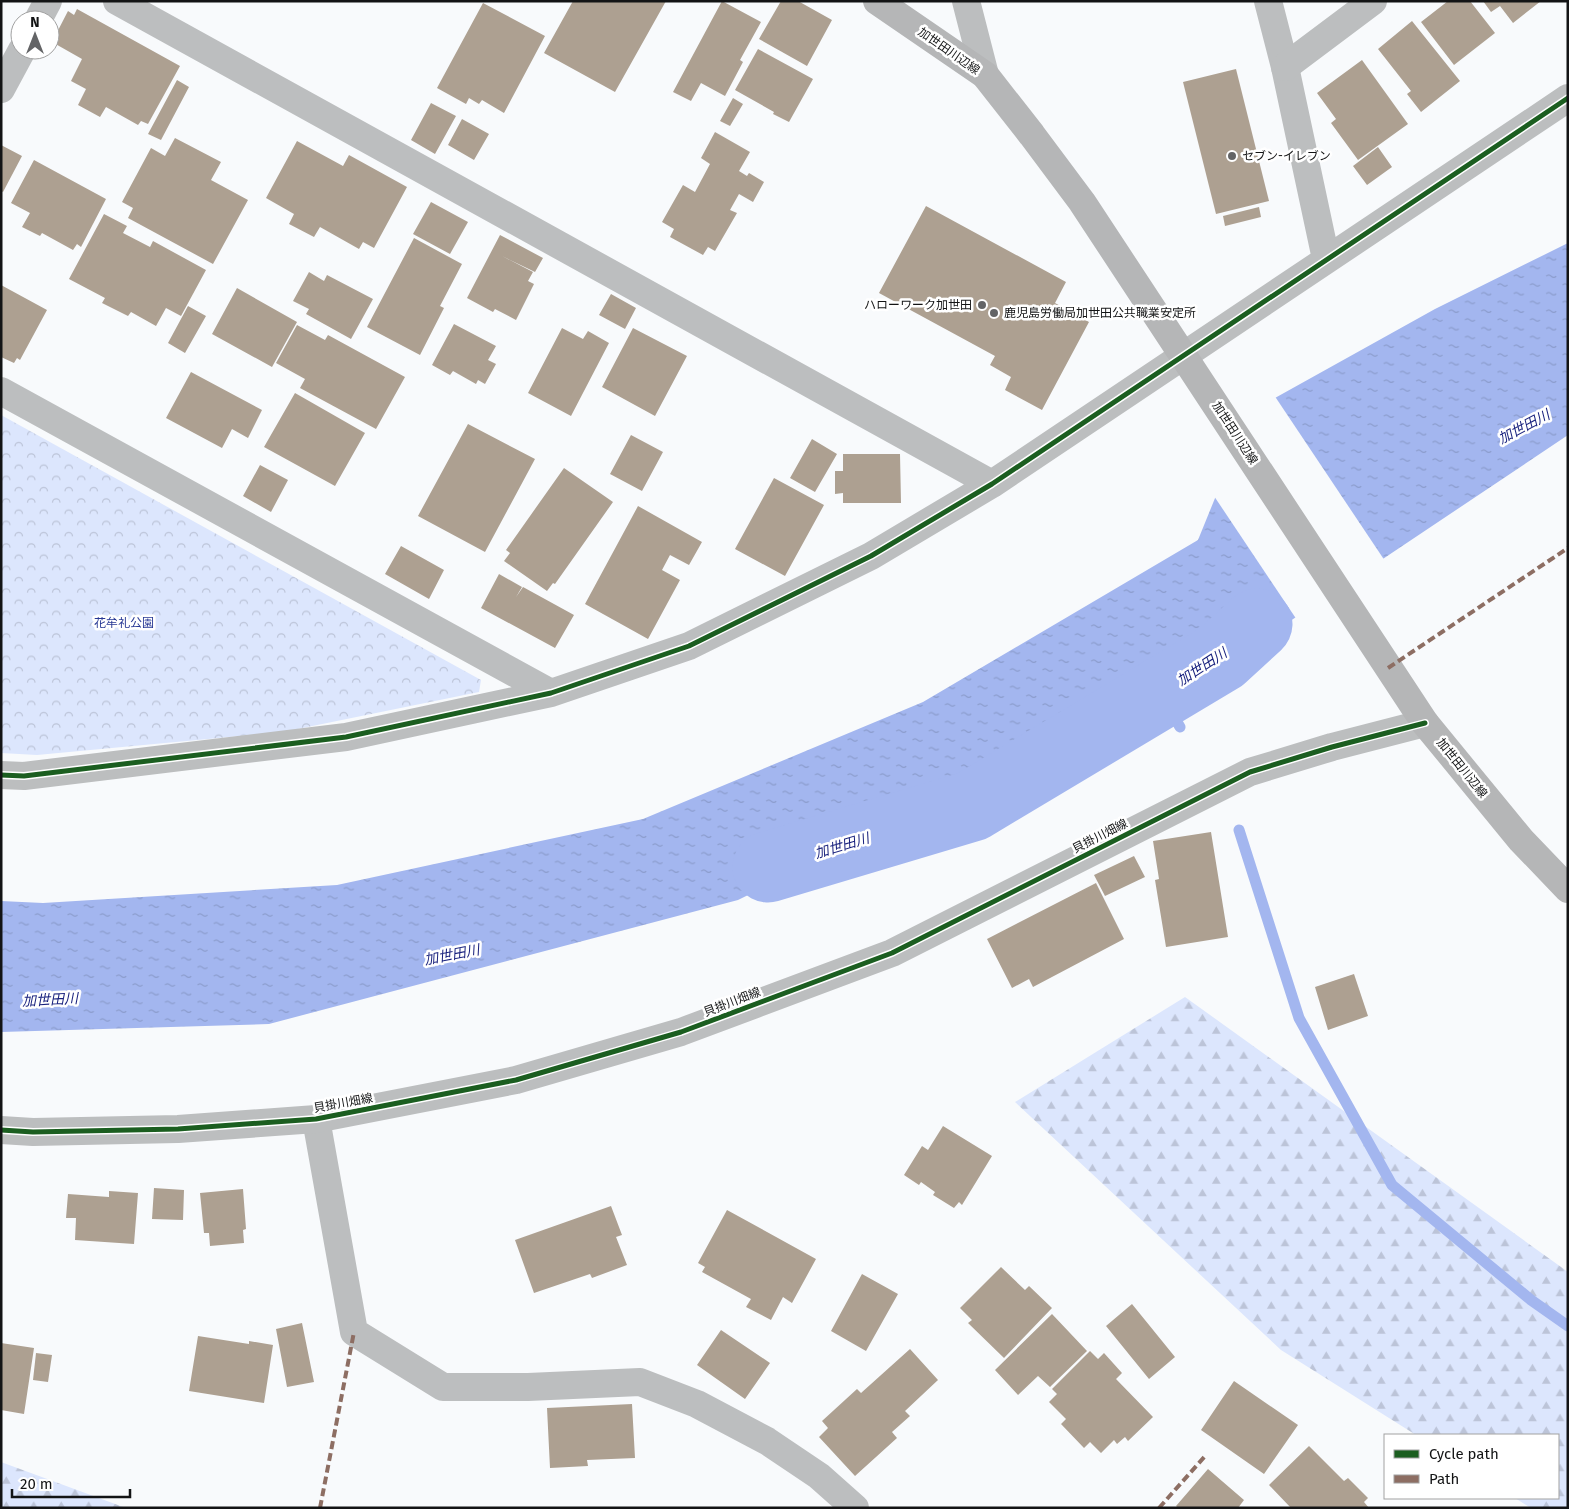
<svg xmlns="http://www.w3.org/2000/svg" width="1569" height="1509" viewBox="0 0 1569 1509" font-family="'Fira Sans','Noto Sans JP',sans-serif">
<defs>
<pattern id="forest-firs" width="22" height="20" patternUnits="userSpaceOnUse" patternTransform="scale(1.25)"><rect width="22" height="20" fill="#dce6fd"/><path d="M5 1l3.5 6h-7zM16 11l3.5 6h-7z" fill="#bcc4d8"/></pattern>
<pattern id="park-crowns" width="20" height="18" patternUnits="userSpaceOnUse" patternTransform="scale(1.25)"><rect width="20" height="18" fill="#dce6fd"/><path d="M2 6a3 3 0 1 1 6 0M12 15a3 3 0 1 1 6 0" fill="none" stroke="#bcc4d8"/></pattern>
<pattern id="water-ripples" width="26" height="14" patternUnits="userSpaceOnUse" patternTransform="scale(1.25)"><rect width="26" height="14" fill="#a3b6ef"/><path d="M2 4q2-2 4 0t4 0M15 11q2-2 4 0t4 0" fill="none" stroke="#8b9ccc"/></pattern>
</defs>
<rect width="100%" height="100%" fill="#f8fafc"/>
<path fill="url(#forest-firs)" d="M 1185,997 L 1568,1272 L 1568,1508 L 1531,1508 L 1515,1498 L 1558,1498 L 1558,1435 L 1416,1435 L 1281,1350 L 1015,1102 Z
M 1,1462 L 126,1508 L 1,1508 Z"/>
<path fill="url(#park-crowns)" d="M 1,415 L 481,680 L 479,692 L 283,732 L 37,755 L 1,753 Z"/>
<path fill="url(#water-ripples)" d="M 1568,243 L 1568,435 L 1253,646 L 738,900 L 269,1024 L 1,1032 L 1,901 L 43,903 L 337,885 L 643,819 L 923,702 L 1198,540 L 1250,412 L 1435,309 Z"/>
<path fill="#f8fafc" d="M 1274,395 L 1385,561 L 1297,620 L 1214,496 L 1247,410 Z"/>
<g fill="none" stroke-linecap="round" stroke-linejoin="round">
<path stroke="#a3b6ef" stroke-width="11" d="M 1160,693 L 1180,727
M 1239,830 L 1299,1018 L 1392,1185 L 1531,1300 L 1568,1326"/>
<path stroke="#a3b6ef" stroke-width="71" d="M 768,867 L 972,806 L 1221,657 L 1257,624"/>
</g>
<path fill="#ada091" d="M 573,1 L 666,1 L 615,92 L 544,53 Z
M 722,1 L 761,22 L 740,60 L 743,62 L 725,96 L 701,83 L 691,101 L 673,92 Z
M 781,1 L 798,1 L 832,20 L 807,66 L 759,39 Z
M 1448,1 L 1470,1 L 1495,33 L 1454,65 L 1421,22 Z
M 1483,1 L 1541,1 L 1513,23 L 1500,6 L 1491,12 Z
M 483,3 L 545,36 L 504,113 L 482,100 L 479,104 L 469,98 L 466,104 L 437,88 Z
M 77,9 L 180,66 L 148,124 L 141,121 L 138,125 L 106,107 L 100,117 L 78,105 L 86,89 L 71,81 L 82,59 L 52,42 L 68,11 L 74,15 Z
M 1412,21 L 1460,81 L 1421,112 L 1407,94 L 1411,91 L 1378,49 Z
M 758,49 L 813,79 L 789,122 L 773,114 L 774,112 L 735,90 Z
M 1362,60 L 1408,124 L 1358,160 L 1331,123 L 1336,119 L 1317,93 Z
M 1236,69 L 1269,201 L 1216,214 L 1183,82 Z
M 177,80 L 189,87 L 161,140 L 148,134 Z
M 733,98 L 743,104 L 730,126 L 720,121 Z
M 431,103 L 456,116 L 435,154 L 411,140 Z
M 462,119 L 489,134 L 474,160 L 448,145 Z
M 715,132 L 750,152 L 739,171 L 747,176 L 749,173 L 764,182 L 753,202 L 739,194 L 730,210 L 737,213 L 715,251 L 708,247 L 703,255 L 670,237 L 674,229 L 662,222 L 683,185 L 695,192 L 710,164 L 701,158 Z
M 175,138 L 221,162 L 211,180 L 248,200 L 213,264 L 128,218 L 133,208 L 122,202 L 151,148 L 165,156 Z
M 297,141 L 343,166 L 349,155 L 407,187 L 374,248 L 363,242 L 359,249 L 320,227 L 314,237 L 289,224 L 294,214 L 266,198 Z
M 1,145 L 22,156 L 3,192 L 1,191 Z
M 1378,147 L 1392,167 L 1367,185 L 1353,166 Z
M 34,160 L 106,199 L 81,247 L 77,244 L 73,250 L 42,233 L 40,236 L 22,227 L 30,213 L 11,203 Z
M 431,202 L 468,222 L 450,254 L 413,234 Z
M 926,206 L 1066,282 L 1055,303 L 1089,322 L 1042,410 L 1005,390 L 1011,377 L 990,365 L 995,356 L 879,293 Z
M 1259,207 L 1261,217 L 1225,226 L 1223,216 Z
M 104,214 L 127,226 L 123,233 L 150,247 L 153,241 L 206,270 L 181,316 L 166,308 L 156,326 L 131,312 L 128,316 L 102,303 L 105,298 L 69,279 Z
M 500,235 L 543,258 L 535,272 L 502,256 L 533,272 L 528,281 L 534,284 L 516,320 L 495,309 L 493,312 L 467,298 Z
M 414,238 L 462,264 L 440,306 L 444,308 L 420,355 L 367,327 Z
M 309,272 L 324,281 L 327,275 L 373,299 L 351,339 L 306,314 L 309,309 L 293,301 Z
M 1,285 L 47,310 L 20,360 L 17,358 L 14,363 L 1,357 Z
M 237,288 L 297,322 L 272,367 L 212,334 Z
M 611,294 L 636,308 L 625,329 L 599,315 Z
M 188,306 L 206,316 L 185,353 L 168,343 Z
M 454,324 L 496,346 L 488,360 L 496,364 L 485,384 L 478,380 L 476,384 L 453,371 L 450,375 L 432,365 Z
M 297,325 L 325,340 L 328,335 L 405,377 L 376,429 L 300,388 L 305,379 L 276,363 Z
M 562,328 L 583,339 L 588,331 L 609,343 L 571,416 L 528,393 Z
M 633,328 L 687,356 L 655,416 L 602,387 Z
M 191,372 L 262,410 L 248,438 L 232,429 L 222,448 L 166,418 Z
M 295,393 L 365,433 L 335,486 L 264,447 Z
M 468,424 L 535,459 L 485,552 L 418,516 Z
M 631,435 L 663,452 L 642,491 L 610,474 Z
M 812,439 L 837,454 L 815,492 L 790,478 Z
M 843,454 L 900,454 L 901,503 L 843,503 L 843,493 L 835,494 L 835,471 L 843,471 Z
M 260,465 L 288,480 L 271,512 L 243,496 Z
M 564,468 L 613,502 L 555,584 L 553,583 L 547,591 L 504,561 L 510,553 L 506,550 Z
M 774,478 L 824,505 L 785,576 L 735,549 Z
M 638,506 L 702,542 L 689,565 L 670,555 L 662,570 L 680,580 L 648,639 L 585,604 Z
M 401,546 L 444,570 L 429,599 L 385,574 Z
M 499,574 L 522,587 L 516,597 L 523,587 L 574,615 L 555,648 L 481,608 Z
M 1211,832 L 1228,937 L 1166,947 L 1155,880 L 1159,879 L 1153,841 Z
M 1134,856 L 1145,877 L 1105,896 L 1094,875 Z
M 1096,883 L 1124,939 L 1033,987 L 1029,979 L 1012,988 L 987,939 Z
M 1354,974 L 1368,1016 L 1328,1030 L 1315,987 Z
M 943,1126 L 992,1156 L 962,1205 L 959,1202 L 954,1208 L 933,1195 L 935,1192 L 921,1182 L 919,1185 L 904,1175 L 922,1146 L 928,1150 Z
M 154,1188 L 184,1190 L 183,1220 L 152,1219 Z
M 243,1189 L 246,1229 L 243,1230 L 244,1243 L 210,1246 L 209,1233 L 204,1233 L 200,1193 Z
M 109,1191 L 138,1193 L 134,1244 L 75,1240 L 76,1218 L 66,1218 L 68,1194 L 109,1197 Z
M 611,1206 L 622,1235 L 616,1237 L 627,1265 L 592,1278 L 590,1274 L 534,1293 L 515,1240 Z
M 727,1210 L 816,1259 L 792,1303 L 783,1297 L 771,1320 L 746,1307 L 751,1299 L 702,1272 L 705,1267 L 698,1263 Z
M 1001,1267 L 1025,1290 L 1029,1286 L 1052,1308 L 1004,1358 L 968,1323 L 972,1320 L 960,1308 Z
M 862,1274 L 898,1294 L 866,1351 L 831,1331 Z
M 1132,1304 L 1175,1357 L 1149,1379 L 1106,1326 Z
M 1052,1314 L 1087,1351 L 1050,1387 L 1038,1376 L 1018,1395 L 995,1370 Z
M 302,1323 L 314,1382 L 287,1387 L 276,1329 Z
M 721,1330 L 770,1363 L 745,1399 L 697,1365 Z
M 198,1336 L 249,1344 L 249,1341 L 273,1345 L 264,1403 L 189,1391 Z
M 1,1343 L 34,1348 L 24,1414 L 1,1410 Z
M 910,1349 L 938,1380 L 905,1411 L 910,1416 L 892,1432 L 897,1438 L 855,1476 L 819,1437 L 828,1428 L 822,1421 L 857,1389 L 861,1393 Z
M 1090,1351 L 1098,1359 L 1104,1353 L 1122,1373 L 1116,1379 L 1153,1417 L 1128,1441 L 1125,1437 L 1117,1444 L 1114,1440 L 1101,1453 L 1090,1442 L 1084,1448 L 1061,1424 L 1066,1419 L 1049,1402 L 1057,1394 L 1052,1389 Z
M 36,1353 L 52,1355 L 48,1382 L 33,1380 Z
M 1234,1381 L 1298,1425 L 1264,1474 L 1201,1430 Z
M 632,1404 L 635,1458 L 587,1460 L 588,1466 L 550,1468 L 547,1408 Z
M 1309,1446 L 1344,1481 L 1348,1478 L 1368,1498 L 1364,1502 L 1369,1508 L 1291,1508 L 1269,1485 Z
M 1208,1469 L 1244,1500 L 1238,1508 L 1178,1508 L 1176,1506 Z"/>
<g fill="none" stroke-linecap="round" stroke-linejoin="round">
<path stroke="#bcbebf" stroke-width="28" d="M 117,1 L 992,484
M 1268,1 L 1285,67 L 1326,259
M 38,20 L 48,1
M 1,89 L 22,50
M 1,391 L 551,693
M 1,775 L 24,776 L 346,737 L 551,693 L 689,646 L 871,556 L 992,484 L 1568,98
M 316,1119 L 354,1332 L 443,1387 L 528,1387 L 640,1382 L 697,1404 L 767,1441 L 819,1476 L 855,1508"/>
<path stroke="#bcbebf" stroke-width="28" d="M 966,1 L 985,75
M 1285,67 L 1373,1
M 1,1130 L 33,1132 L 178,1129 L 316,1119 L 516,1080 L 681,1032 L 892,953 L 1250,772 L 1332,747 L 1425,723"/>
<path stroke="#b5b6b7" stroke-width="28" d="M 877,1 L 985,75 L 1032,135 L 1082,202 L 1425,723 L 1521,840 L 1568,889"/>
<path stroke="#8d6e63" stroke-width="4" stroke-dasharray="8 4" stroke-linecap="butt" d="M 1388,668 L 1568,548
M 320,1508 L 354,1332
M 1159,1508 L 1206,1455"/>
<defs>
<path id="cycleway" d="M 1,775 L 24,776 L 346,737 L 551,693 L 689,646 L 871,556 L 992,484 L 1568,98
M 1,1130 L 33,1132 L 178,1129 L 316,1119 L 516,1080 L 681,1032 L 892,953 L 1250,772 L 1332,747 L 1425,723"/>
</defs>
<use href="#cycleway" stroke="#fff" stroke-width="8"/>
<use href="#cycleway" stroke="#1b5e20" stroke-width="5"/>
</g>
<g fill="#636466" stroke="#fff" stroke-width="2">
<circle cx="1232" cy="156" r="5"/>
<circle cx="982" cy="305" r="5"/>
<circle cx="994" cy="313" r="5"/>
</g>
<g text-anchor="middle" dominant-baseline="central" stroke-width="5" stroke-linejoin="round" paint-order="stroke">
<g font-size="12" fill="#131415" stroke="#fff">
<text transform="translate(949 51) rotate(35)">加世田川辺線</text>
<text transform="translate(1235 433) rotate(57)">加世田川辺線</text>
<text transform="translate(1462 768) rotate(51)">加世田川辺線</text>
<text transform="translate(1100 836) rotate(-27)">貝掛川畑線</text>
<text transform="translate(732 1002) rotate(-21)">貝掛川畑線</text>
<text transform="translate(343 1103) rotate(-10)">貝掛川畑線</text>
</g>
<g font-size="12" fill="#131415" stroke="#fff" text-anchor="start">
<text x="1242" y="156">セブン-イレブン</text>
<text x="972" y="305" text-anchor="end">ハローワーク加世田</text>
<text x="1004" y="313">鹿児島労働局加世田公共職業安定所</text>
</g>
<g font-size="12" fill="#263794" stroke="#fff">
<text x="124" y="623">花牟礼公園</text>
</g>
<g font-size="14" font-style="italic" fill="#161f7c" stroke="#fff">
<text transform="translate(1524 427) rotate(-28)">加世田川</text>
<text transform="translate(1202 667) rotate(-33)">加世田川</text>
<text transform="translate(842 846) rotate(-17)">加世田川</text>
<text transform="translate(452 955) rotate(-11)">加世田川</text>
<text transform="translate(50 1000) rotate(-3)">加世田川</text>
</g>
</g>
<rect width="1569" height="1509" fill="none" stroke="#131415" stroke-width="5"/>
<rect x="1384" y="1434" width="175" height="65" fill="#ffffff" stroke="#a1a1a1"/>
<rect x="1394" y="1450" width="25" height="8" fill="#1b5e20" stroke="#a1a1a1"/>
<text x="1429" y="1459" font-size="15" fill="#131415">Cycle path</text>
<rect x="1394" y="1475" width="25" height="8" fill="#8d6e63" stroke="#a1a1a1"/>
<text x="1429" y="1484" font-size="15" fill="#131415">Path</text>
<g transform="translate(35 35)"><circle r="24" fill="#ffffff" stroke="#a1a1a1"/>
<path d="M0-4L9 19L0 12L-9 19Z" fill="#636466"/>
<text y="-8" font-size="14" font-weight="bold" text-anchor="middle" fill="#131415">N</text>
</g>
<path d="M12 1489v8h118v-8" fill="none" stroke="#131415" stroke-width="2.5"/>
<text x="20" y="1489" font-size="15" fill="#131415" stroke="#ffffff" stroke-width="4" paint-order="stroke">20 m</text>
</svg>
